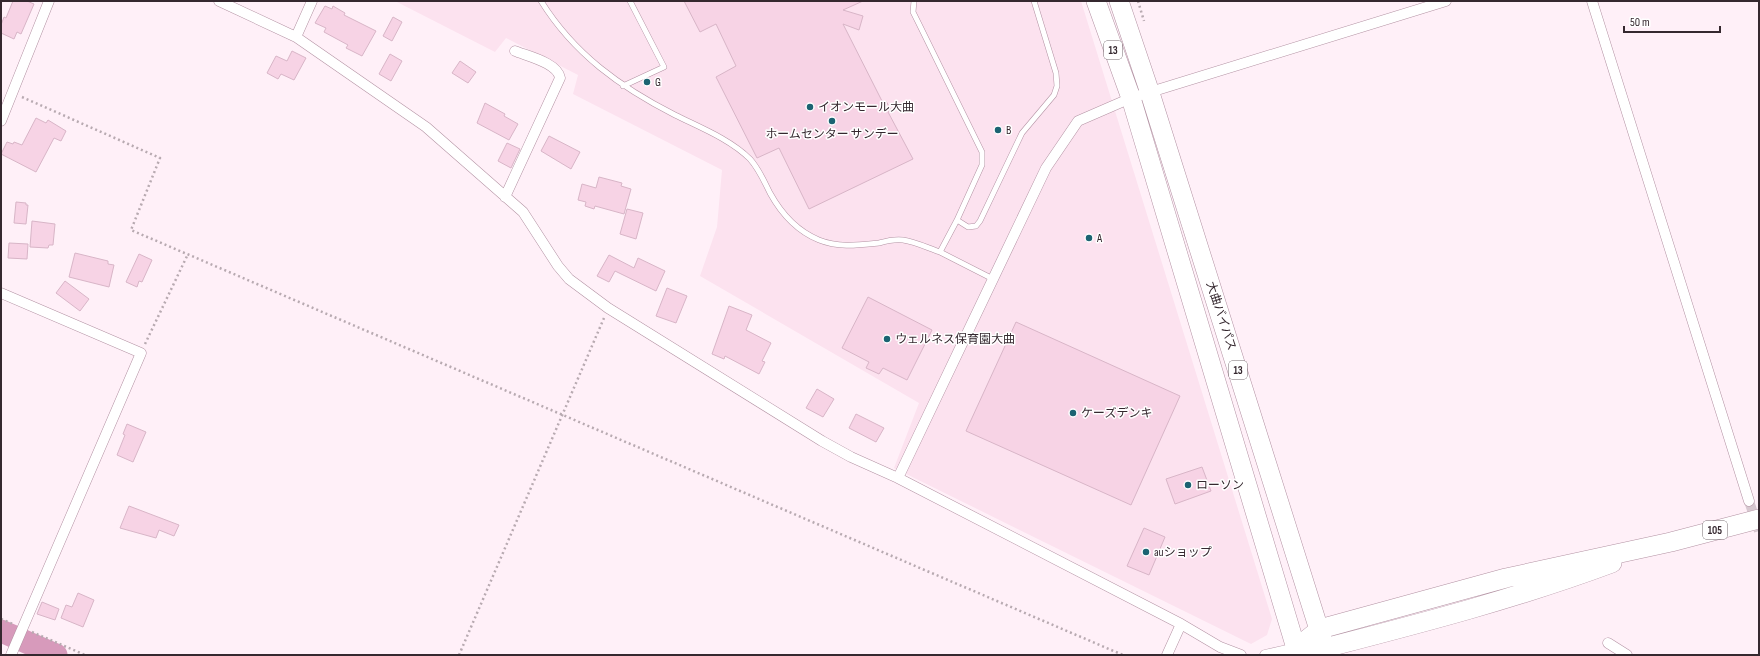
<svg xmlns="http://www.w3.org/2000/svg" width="1760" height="656" viewBox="0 0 1760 656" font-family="'Sofia Sans Condensed','Noto Sans JP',sans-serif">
<rect width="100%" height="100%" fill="#fff0f8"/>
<path fill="#fce2ef" d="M 395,1 L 1081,1 L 1272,619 L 1267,635 L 1251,644 L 894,468 L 919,403 L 700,276 L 717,227 L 722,170 L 573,94 L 578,75 L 506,38 L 495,52 Z"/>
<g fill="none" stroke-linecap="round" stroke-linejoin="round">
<path stroke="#d79abb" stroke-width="23" d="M 1,631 L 56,655"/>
</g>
<path fill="#f7d3e5" stroke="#d8b5c7" d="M 13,1 L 27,1 L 34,4 L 21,34 L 17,32 L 14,39 L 1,33 L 1,25 L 4,17 L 6,18 Z
M 684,1 L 863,1 L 843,10 L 863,16 L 859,30 L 843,24 L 883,103 L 886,101 L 891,110 L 888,112 L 913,159 L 809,209 L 779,148 L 757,158 L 716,77 L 736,66 L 716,24 L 700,32 Z
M 325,6 L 332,9 L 333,6 L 345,13 L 344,15 L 376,31 L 362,56 L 346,48 L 348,45 L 324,32 L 326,28 L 315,23 Z
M 393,17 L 402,22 L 392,41 L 383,36 Z
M 292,51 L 306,58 L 294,80 L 281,74 L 278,79 L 267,73 L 276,56 L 287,61 Z
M 390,54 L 402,61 L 391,81 L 379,74 Z
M 460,61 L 476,72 L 468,83 L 452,73 Z
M 485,103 L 505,114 L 504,116 L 518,124 L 509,140 L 477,123 Z
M 36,118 L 46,123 L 48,120 L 66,131 L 61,141 L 54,138 L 36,172 L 1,154 L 7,142 L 13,144 L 14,142 L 22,145 Z
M 549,136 L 580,152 L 571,169 L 541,151 Z
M 507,143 L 520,149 L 511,168 L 498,161 Z
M 599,177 L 622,183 L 621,186 L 631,189 L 624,214 L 595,206 L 594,209 L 585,206 L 586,202 L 578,200 L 582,184 L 596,188 Z
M 16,202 L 26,203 L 26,205 L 28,205 L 26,224 L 14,223 Z
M 627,209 L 643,213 L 636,239 L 620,234 Z
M 32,221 L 55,224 L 53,245 L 49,245 L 48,248 L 30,247 Z
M 9,243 L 28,244 L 27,259 L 8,258 Z
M 75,253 L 108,261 L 108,264 L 114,265 L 109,287 L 69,277 Z
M 139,254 L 152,260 L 142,282 L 139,281 L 137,287 L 126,282 Z
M 609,255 L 634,268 L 638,258 L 665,271 L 656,291 L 615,271 L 609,282 L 597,276 Z
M 65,281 L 89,299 L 80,311 L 56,293 Z
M 667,288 L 687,296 L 676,323 L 656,316 Z
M 868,297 L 932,330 L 907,380 L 883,368 L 879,374 L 866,368 L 869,362 L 842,348 Z
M 729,306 L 752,315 L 746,330 L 771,343 L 762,361 L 765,362 L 759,374 L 725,356 L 724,359 L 712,354 Z
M 1016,322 L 1180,396 L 1131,505 L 966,431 Z
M 817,389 L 834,399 L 823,417 L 806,408 Z
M 856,414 L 884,428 L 876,442 L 849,428 Z
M 127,424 L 146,432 L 133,462 L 117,455 L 125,435 L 123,434 Z
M 1202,467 L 1211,491 L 1175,504 L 1166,479 Z
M 129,506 L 179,525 L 174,536 L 159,530 L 156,538 L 120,528 Z
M 1144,528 L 1165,537 L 1149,575 L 1127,566 Z
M 78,593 L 94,600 L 83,627 L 61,618 L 66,605 L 72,607 Z
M 42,602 L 59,609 L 55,620 L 37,614 Z"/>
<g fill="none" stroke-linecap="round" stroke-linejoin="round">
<path stroke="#d7c8d0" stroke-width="10" stroke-dasharray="10 5" stroke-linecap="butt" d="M 1749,501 L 1759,531"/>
<defs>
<path id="lane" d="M 541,1 C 574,54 620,87 675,115 C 699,127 730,139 750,159 C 759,169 764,181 770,193 C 781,213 797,231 819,240 C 839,248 859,245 879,243 C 886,241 895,239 903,240 C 916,242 928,248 940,252
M 914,1 L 913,12 L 919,24 L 982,152 L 982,165 L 957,220
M 623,86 L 664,67 L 630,1
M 993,279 L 940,252 L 957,220 L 968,227 L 976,226 L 980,221 L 1022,133 L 1054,95 L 1057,86 L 1056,73 L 1034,1"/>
<path id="street" d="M 219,1 L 296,37 L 426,127 L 523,212 L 558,266 L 569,279 L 608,308 L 822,441 L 851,457 L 898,478 L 1181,624 L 1220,647 L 1241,655
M 1592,1 L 1749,501
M 296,37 L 312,1
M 1,121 L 49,1
M 505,197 L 560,78 C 558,63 527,56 515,51
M 1,293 L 141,353 L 11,655
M 898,478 L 1046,168 L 1078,121 L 1131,98 L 1446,1
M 1608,643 L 1627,655
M 1167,655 L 1181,624
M 1265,655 L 1296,648"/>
<path id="highway" d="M 1096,1 L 1131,98 L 1298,655
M 1119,1 L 1150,93 L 1327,655
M 1296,648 L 1320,629 L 1506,578 L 1671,542 L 1759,519
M 1313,648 L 1325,648 C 1422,623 1518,598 1612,563"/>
</defs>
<use href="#lane" stroke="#b392a3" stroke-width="6"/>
<use href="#street" stroke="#b392a3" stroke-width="11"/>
<use href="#highway" stroke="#b392a3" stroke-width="20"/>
<path stroke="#b8aab1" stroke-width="2.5" stroke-dasharray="2 3" stroke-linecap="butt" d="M 1138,1 L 1144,21
M 22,97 L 160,158 L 131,230 L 1123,655
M 145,344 L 188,254
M 1,619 L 13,624
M 32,632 L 85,655
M 459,655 L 604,318"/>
<use href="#lane" stroke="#fff" stroke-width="5"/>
<use href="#street" stroke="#fff" stroke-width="10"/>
<use href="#highway" stroke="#fff" stroke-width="19"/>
</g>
<g fill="#1b6372" stroke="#fff" stroke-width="1.5">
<circle cx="647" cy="82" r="4"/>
<circle cx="810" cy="107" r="4"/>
<circle cx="832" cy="121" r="4"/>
<circle cx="998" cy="130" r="4"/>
<circle cx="1089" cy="238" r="4"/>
<circle cx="887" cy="339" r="4"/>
<circle cx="1073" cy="413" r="4"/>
<circle cx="1188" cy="485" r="4"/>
<circle cx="1146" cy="552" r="4"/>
</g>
<g text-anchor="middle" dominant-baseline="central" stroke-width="3" stroke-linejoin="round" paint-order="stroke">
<g fill="#fff" stroke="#72686d" stroke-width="1">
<rect x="1104" y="41" width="18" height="18" rx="3"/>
<rect x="1229" y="361" width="18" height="18" rx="3"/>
<rect x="1703" y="521" width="24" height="18" rx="3"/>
</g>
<g font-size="11" font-weight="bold" fill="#35282f">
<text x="1113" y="50">13</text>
<text x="1238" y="370">13</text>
<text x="1715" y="530">105</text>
</g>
<g font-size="12" fill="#35282f" stroke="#fff" text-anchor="start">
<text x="655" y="82">G</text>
<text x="818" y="107">イオンモール大曲</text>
<text x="1006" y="130">B</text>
<text x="832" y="134" text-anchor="middle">ホームセンター サンデー</text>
<text x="1097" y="238">A</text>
<text x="895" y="339">ウェルネス保育園大曲</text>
<text x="1081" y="413">ケーズデンキ</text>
<text x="1196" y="485">ローソン</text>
<text x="1154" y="552">auショップ</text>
</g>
<g font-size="12" fill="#35282f" stroke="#fff">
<text transform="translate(1221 316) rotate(72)">大曲バイパス</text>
</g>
</g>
<rect width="1760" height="656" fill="none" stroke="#35282f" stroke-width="4"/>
<path d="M1624 26v6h96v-6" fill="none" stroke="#35282f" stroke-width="2"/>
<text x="1630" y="26" font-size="12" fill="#35282f" stroke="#ffffff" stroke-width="3" paint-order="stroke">50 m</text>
</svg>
